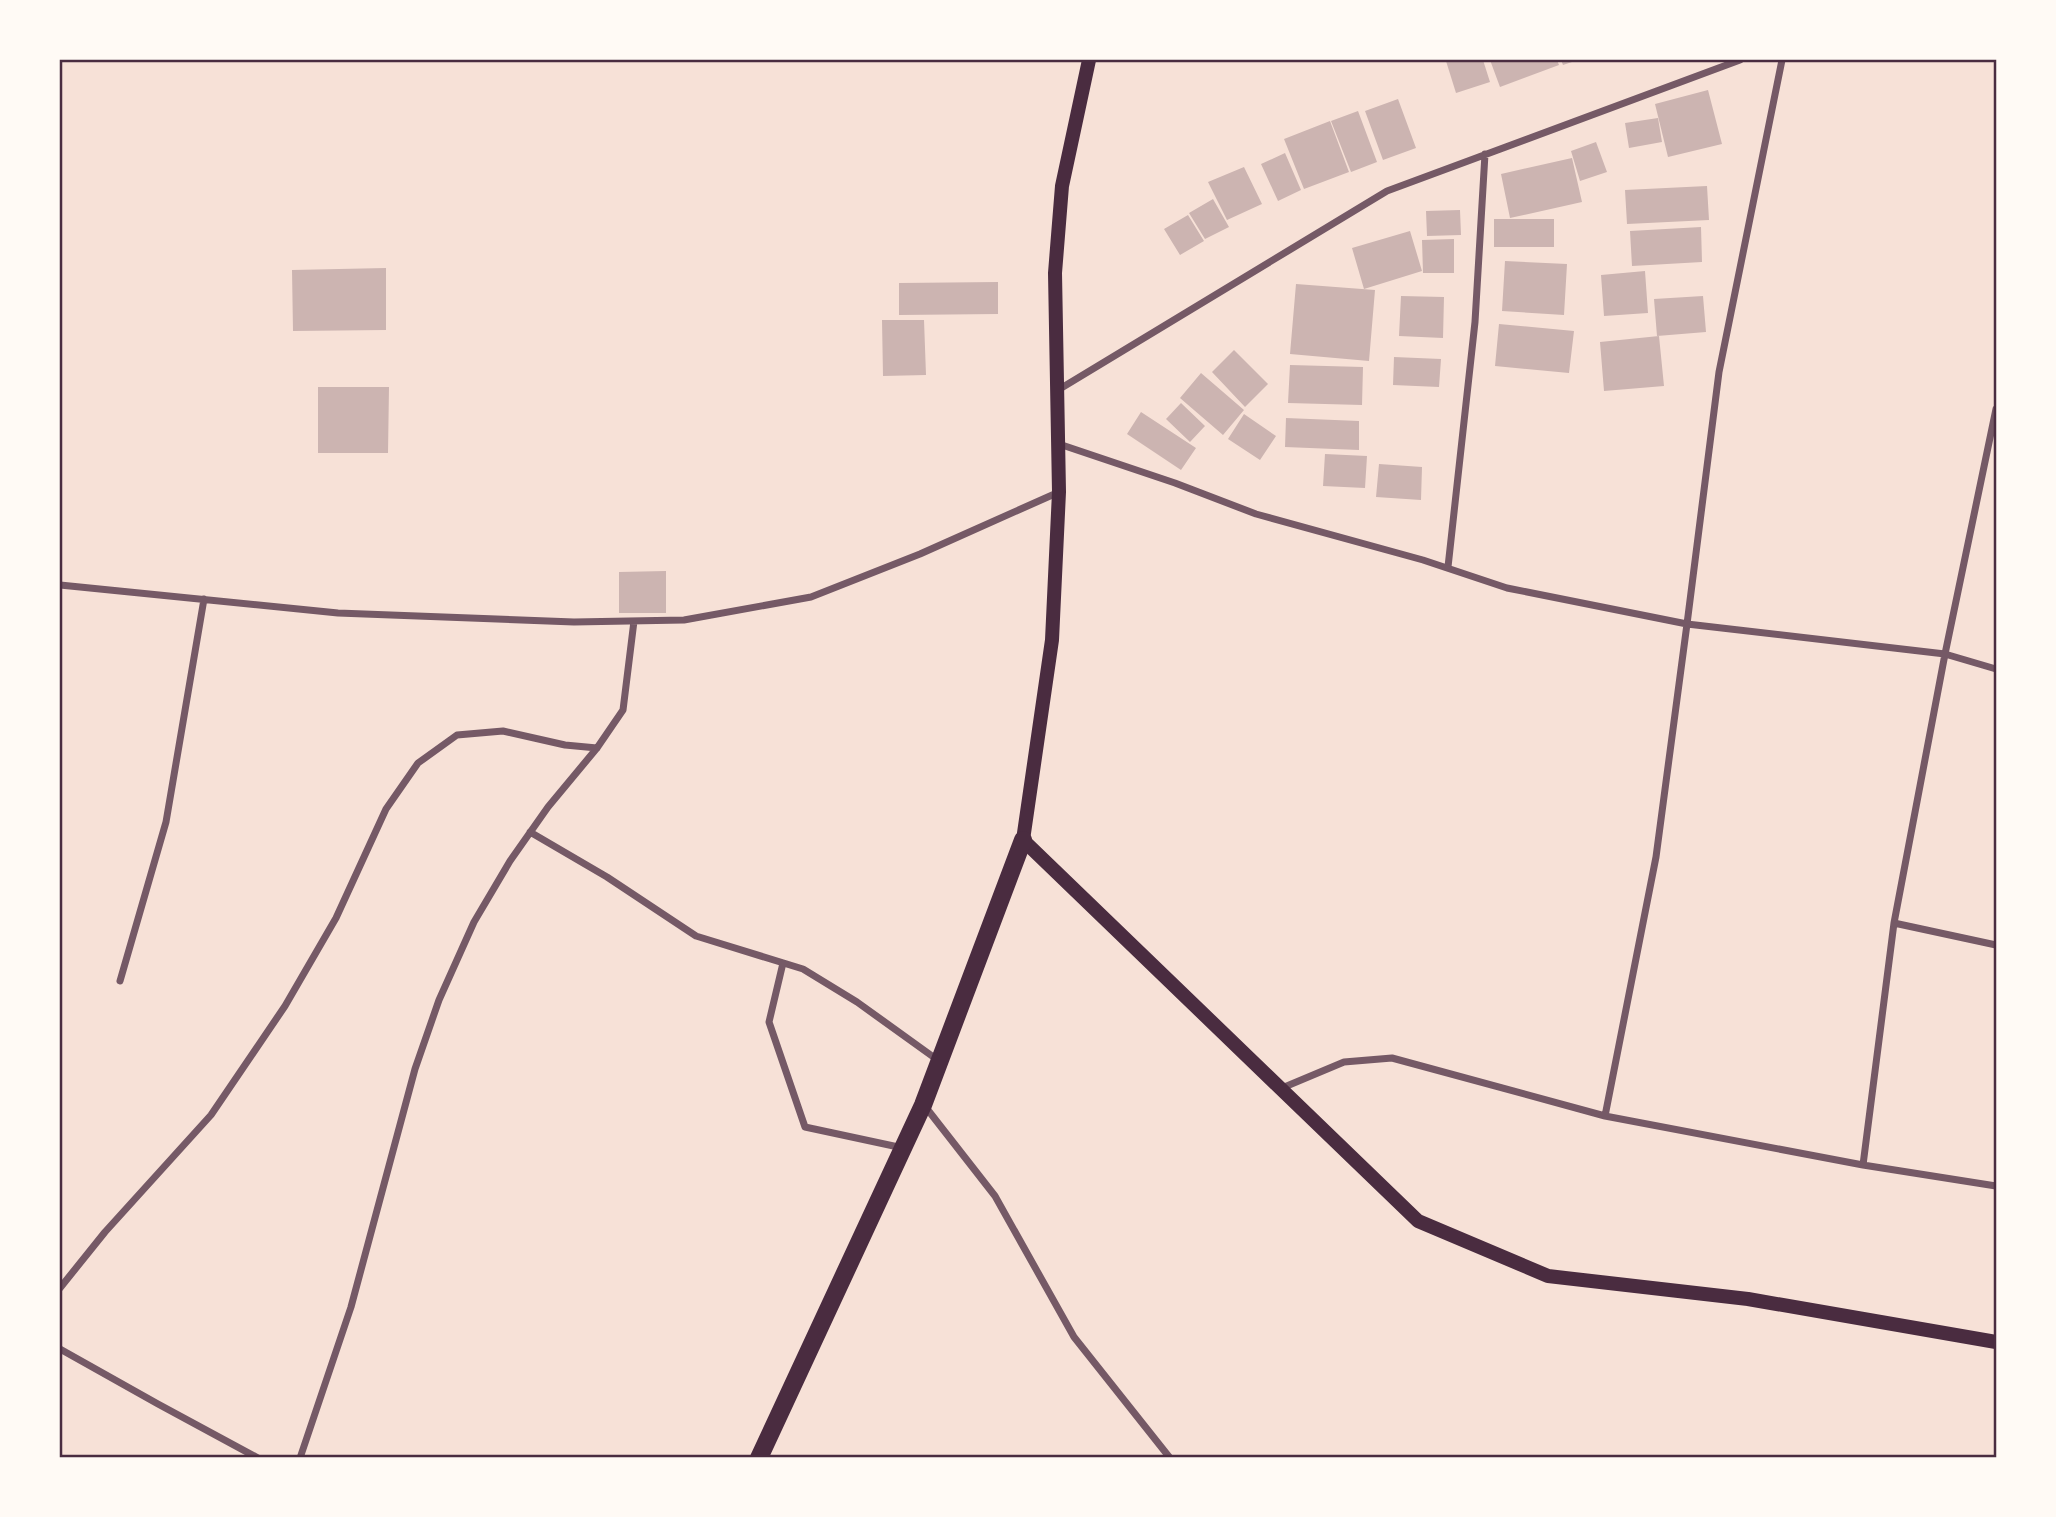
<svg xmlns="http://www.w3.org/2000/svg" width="2056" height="1517" viewBox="0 0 2056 1517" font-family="Helvetica,sans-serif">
<rect width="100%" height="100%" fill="#f7e1d7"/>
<path fill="#ccb4b1" d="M 1453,60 L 1483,60 L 1490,82 L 1456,93 L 1446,61 Z
M 1490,60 L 1557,60 L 1559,65 L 1500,87 Z
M 1561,60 L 1578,60 L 1563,65 Z
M 1708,90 L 1722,144 L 1668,157 L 1655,104 Z
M 1398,99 L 1416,148 L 1383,160 L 1365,111 Z
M 1358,111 L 1377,162 L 1351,172 L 1331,121 Z
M 1658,118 L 1662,142 L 1629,148 L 1625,123 Z
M 1330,121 L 1349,172 L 1304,189 L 1284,139 Z
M 1596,142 L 1607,172 L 1580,181 L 1571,151 Z
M 1285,153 L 1301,190 L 1278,201 L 1261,164 Z
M 1572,158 L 1582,202 L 1510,218 L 1501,174 Z
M 1244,167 L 1262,204 L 1227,220 L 1208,182 Z
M 1707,186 L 1709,220 L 1627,224 L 1625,190 Z
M 1213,199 L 1229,227 L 1205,239 L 1189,213 Z
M 1460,210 L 1461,235 L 1427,236 L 1426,211 Z
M 1188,215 L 1204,241 L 1180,255 L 1164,229 Z
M 1494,219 L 1554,219 L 1554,247 L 1494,247 Z
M 1701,227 L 1702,262 L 1632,266 L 1630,231 Z
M 1410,231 L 1422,271 L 1364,289 L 1352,248 Z
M 1454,239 L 1454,273 L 1423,273 L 1422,240 Z
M 1505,261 L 1567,264 L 1564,315 L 1502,311 Z
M 386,268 L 386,330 L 293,331 L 292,270 Z
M 1645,271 L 1648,313 L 1604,316 L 1601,275 Z
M 998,282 L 998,314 L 899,315 L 899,283 Z
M 1296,284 L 1375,290 L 1369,361 L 1290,354 Z
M 1401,296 L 1444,297 L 1443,338 L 1399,336 Z
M 1703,296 L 1706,332 L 1657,336 L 1654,299 Z
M 882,320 L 924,320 L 926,375 L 883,376 Z
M 1499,324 L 1574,331 L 1569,373 L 1495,366 Z
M 1659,336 L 1664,386 L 1604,391 L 1600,342 Z
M 1234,350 L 1268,384 L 1245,407 L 1212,372 Z
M 1394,357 L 1441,359 L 1439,387 L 1393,385 Z
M 1290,365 L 1363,367 L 1362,405 L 1288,403 Z
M 1201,373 L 1244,410 L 1223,435 L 1180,398 Z
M 318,387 L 389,387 L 388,453 L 318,453 Z
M 1181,403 L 1205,426 L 1190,442 L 1166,419 Z
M 1141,412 L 1196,448 L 1181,470 L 1127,434 Z
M 1244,414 L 1276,436 L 1260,460 L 1228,439 Z
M 1286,418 L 1359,421 L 1359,450 L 1285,447 Z
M 1325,454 L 1367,456 L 1365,488 L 1323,486 Z
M 1379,464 L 1422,467 L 1421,500 L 1376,497 Z
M 666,571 L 666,613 L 619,613 L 619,572 Z"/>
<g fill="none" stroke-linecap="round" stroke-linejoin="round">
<path stroke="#755966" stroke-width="7" d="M 1058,390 L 1387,191 L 1740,60
M 1996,409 L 1945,654 L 1996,669
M 1059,444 L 1175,483 L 1256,514 L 1423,560 L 1507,588 L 1687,624 L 1719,372 L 1782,60
M 1448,567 L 1475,322 L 1485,154
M 60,585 L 338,613 L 574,622 L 684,620 L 811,597 L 920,554 L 1059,492
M 530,832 L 607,877 L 696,936 L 803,969 L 857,1002 L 939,1061
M 783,963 L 769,1022 L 805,1127 L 903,1148
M 120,981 L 166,822 L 204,599
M 1282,1088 L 1344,1062 L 1392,1058 L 1605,1116 L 1863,1165 L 1996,1186
M 924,1105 L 995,1196 L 1074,1337 L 1170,1458
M 1605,1116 L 1656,857 L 1687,624 L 1945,654 L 1894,923 L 1996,945
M 1863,1165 L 1894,923
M 60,1288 L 105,1232 L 211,1115 L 285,1006 L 336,918 L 386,809 L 418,763 L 457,735 L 503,731 L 565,745 L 597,748
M 60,1349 L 158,1404 L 258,1458
M 300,1458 L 351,1307 L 415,1069 L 439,1000 L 474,922 L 510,861 L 548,807 L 597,748 L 623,710 L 634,621"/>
<path stroke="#4a2c40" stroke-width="14" d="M 1089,60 L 1062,186 L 1055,273 L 1059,492 L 1052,640 L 1023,840 L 1418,1221 L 1548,1276 L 1748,1299 L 1996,1342"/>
<path stroke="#4a2c40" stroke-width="18" d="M 759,1458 L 923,1105 L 1023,840"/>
</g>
<rect width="2056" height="1517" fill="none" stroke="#fffaf5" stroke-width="122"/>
<rect x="61" y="61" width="1934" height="1395" fill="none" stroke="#4a2c40" stroke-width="2.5"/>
</svg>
